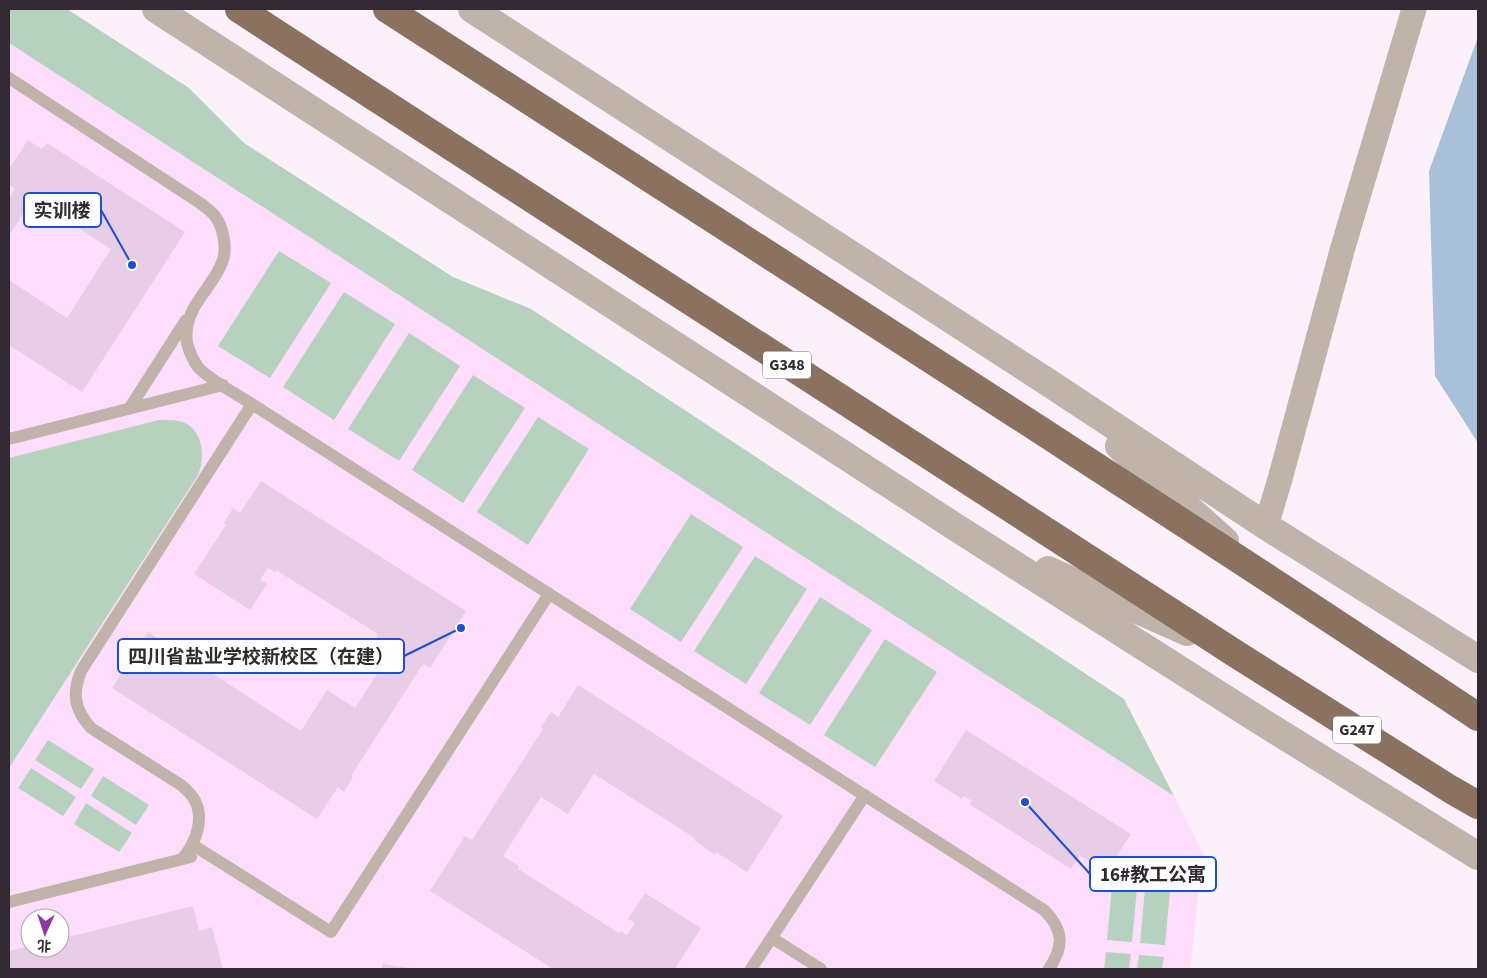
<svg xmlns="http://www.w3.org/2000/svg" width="1487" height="978" viewBox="0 0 1487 978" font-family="'Source Sans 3','Noto Sans SC',sans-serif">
<rect width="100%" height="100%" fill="#fcf1fb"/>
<path fill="#fdddfb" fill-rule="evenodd" d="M 9,43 L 1174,796 L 1203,853 L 1190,969 L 9,969 ZM 30,918 L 60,918 L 60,948 L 30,948 Z"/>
<path fill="#b6d1be" d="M 9,9 L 67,9 L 189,88 L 244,143 L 453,277 L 531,309 L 1124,699 L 1174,796 L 9,43 Z
M 279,251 L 331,283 L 270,378 L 218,346 Z
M 344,292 L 395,324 L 334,420 L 283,387 Z
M 409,333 L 460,366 L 399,461 L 348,429 Z
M 473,375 L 525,408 L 463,503 L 412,470 Z
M 538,417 L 589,449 L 528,545 L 477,512 Z
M 159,420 C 167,420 179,419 187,424 C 204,435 205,458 198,475 L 9,768 L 9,458 Z
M 691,514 L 743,547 L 681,642 L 630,609 Z
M 755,556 L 807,589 L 746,684 L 694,651 Z
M 820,597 L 872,630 L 810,725 L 759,693 Z
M 885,639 L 937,672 L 875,767 L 824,735 Z
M 48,740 L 94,769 L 81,789 L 35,760 Z
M 31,768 L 76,797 L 63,816 L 18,788 Z
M 103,776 L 149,805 L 136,825 L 91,796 Z
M 86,803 L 132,833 L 119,852 L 74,824 Z
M 1112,886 L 1137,888 L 1132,942 L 1107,940 Z
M 1145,889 L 1170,891 L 1165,945 L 1140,943 Z
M 1106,952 L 1131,954 L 1129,969 L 1104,969 Z
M 1139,955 L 1164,957 L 1162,969 L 1137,969 Z"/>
<path fill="#aac0d9" d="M 1478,37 L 1478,443 L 1435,376 L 1429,171 Z"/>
<path fill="#e7cde5" d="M 28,140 L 42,149 L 47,143 L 185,232 L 82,392 L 9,345 L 9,280 L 67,318 L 111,249 L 32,199 L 9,236 L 9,199 L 15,189 L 9,184 L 9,169 Z
M 261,481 L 466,611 L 430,668 L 423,664 L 351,776 L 353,777 L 344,792 L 338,787 L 317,819 L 112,688 L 148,632 L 179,652 L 180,650 L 202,664 L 201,666 L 301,731 L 327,690 L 355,708 L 394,648 L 376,637 L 378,634 L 276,570 L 275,572 L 268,568 L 260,580 L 267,584 L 250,610 L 194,574 L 226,525 L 224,523 L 233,508 L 240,513 Z
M 578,685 L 783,816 L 747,872 L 716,852 L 715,855 L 694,840 L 695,838 L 594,774 L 568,814 L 541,797 L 503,856 L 519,866 L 518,869 L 619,933 L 620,931 L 627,935 L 635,923 L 628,919 L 645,893 L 701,928 L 675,969 L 553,969 L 430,891 L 465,836 L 472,840 L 543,729 L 541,727 L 551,712 L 558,717 Z
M 966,730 L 1131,834 L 1106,872 L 1080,855 L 1071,869 L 969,804 L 972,801 L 964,796 L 962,799 L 934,781 Z
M 193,906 L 199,931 L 212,927 L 223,969 L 9,969 L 9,951 L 30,946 L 30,948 L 60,948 L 60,939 Z
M 382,964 L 410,968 L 410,969 L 382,969 Z"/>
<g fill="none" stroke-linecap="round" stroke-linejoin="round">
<path stroke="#c0b3aa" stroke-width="12" d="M 9,78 L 200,203 C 205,207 211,211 215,216 C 223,227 227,246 223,260 C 213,290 182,306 187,343 C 189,351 193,360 198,367 C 208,379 238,395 252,404 L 1044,910 C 1064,930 1064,946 1049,969
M 129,409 L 186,320
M 9,439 L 223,385
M 193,845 L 331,932 L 549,594
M 183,858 C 197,841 206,815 192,796 C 189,792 185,788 181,785 L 91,728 C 74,709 72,694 81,671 L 252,404
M 9,902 L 191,857
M 772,938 L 821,969
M 751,969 L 865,795"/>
<path stroke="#c0b3aa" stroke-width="25" d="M 1266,526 L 1280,479 L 1343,247 L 1414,9"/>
<path stroke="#c0b3aa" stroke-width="28" d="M 156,9 L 960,530 L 1254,717 L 1478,856
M 472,9 L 1049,383 L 1266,526 L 1478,659
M 1119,446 L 1225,541
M 1048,570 L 1187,632"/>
<path stroke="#8a7160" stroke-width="28" d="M 239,9 L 339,74 L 1236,654 L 1450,789 L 1478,805
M 387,9 C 751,244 1117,477 1478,717"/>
</g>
<g text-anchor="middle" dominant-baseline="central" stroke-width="4.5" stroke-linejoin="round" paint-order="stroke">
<g fill="#fff" stroke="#706970" stroke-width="1">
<rect x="763" y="351.5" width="48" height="27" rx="4"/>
<rect x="1333" y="716.5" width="48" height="27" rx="4"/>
</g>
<g font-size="16" font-weight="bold" fill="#332933">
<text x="787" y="365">G348</text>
<text x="1357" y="730">G247</text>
</g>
</g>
<path fill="none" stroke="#1d4ed8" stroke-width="2" d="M132 265L101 210M461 628L404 656M1025 802L1090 874"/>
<g fill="#1d4ed8" stroke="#fff" stroke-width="2">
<circle cx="132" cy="265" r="5"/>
<circle cx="461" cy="628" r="5"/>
<circle cx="1025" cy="802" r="5"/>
</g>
<g fill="#fff" stroke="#1d4ed8" stroke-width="2">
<rect x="24" y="193" width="77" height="34" rx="5"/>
<rect x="118" y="639" width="286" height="34" rx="5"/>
<rect x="1090" y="857" width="126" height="34" rx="5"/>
</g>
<g font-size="19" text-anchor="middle" font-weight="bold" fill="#332933">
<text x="62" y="217">实训楼</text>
<text x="261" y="663">四川省盐业学校新校区（在建）</text>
<text x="1153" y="881">16#教工公寓</text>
</g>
<rect width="1487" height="978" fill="none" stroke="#332933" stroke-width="20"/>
<g transform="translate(45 933) rotate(183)"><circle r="24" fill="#ffffff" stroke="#ada9ad"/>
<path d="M0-4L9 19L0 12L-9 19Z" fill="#8f38a4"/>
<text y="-8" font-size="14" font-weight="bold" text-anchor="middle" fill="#332933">北</text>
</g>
</svg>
